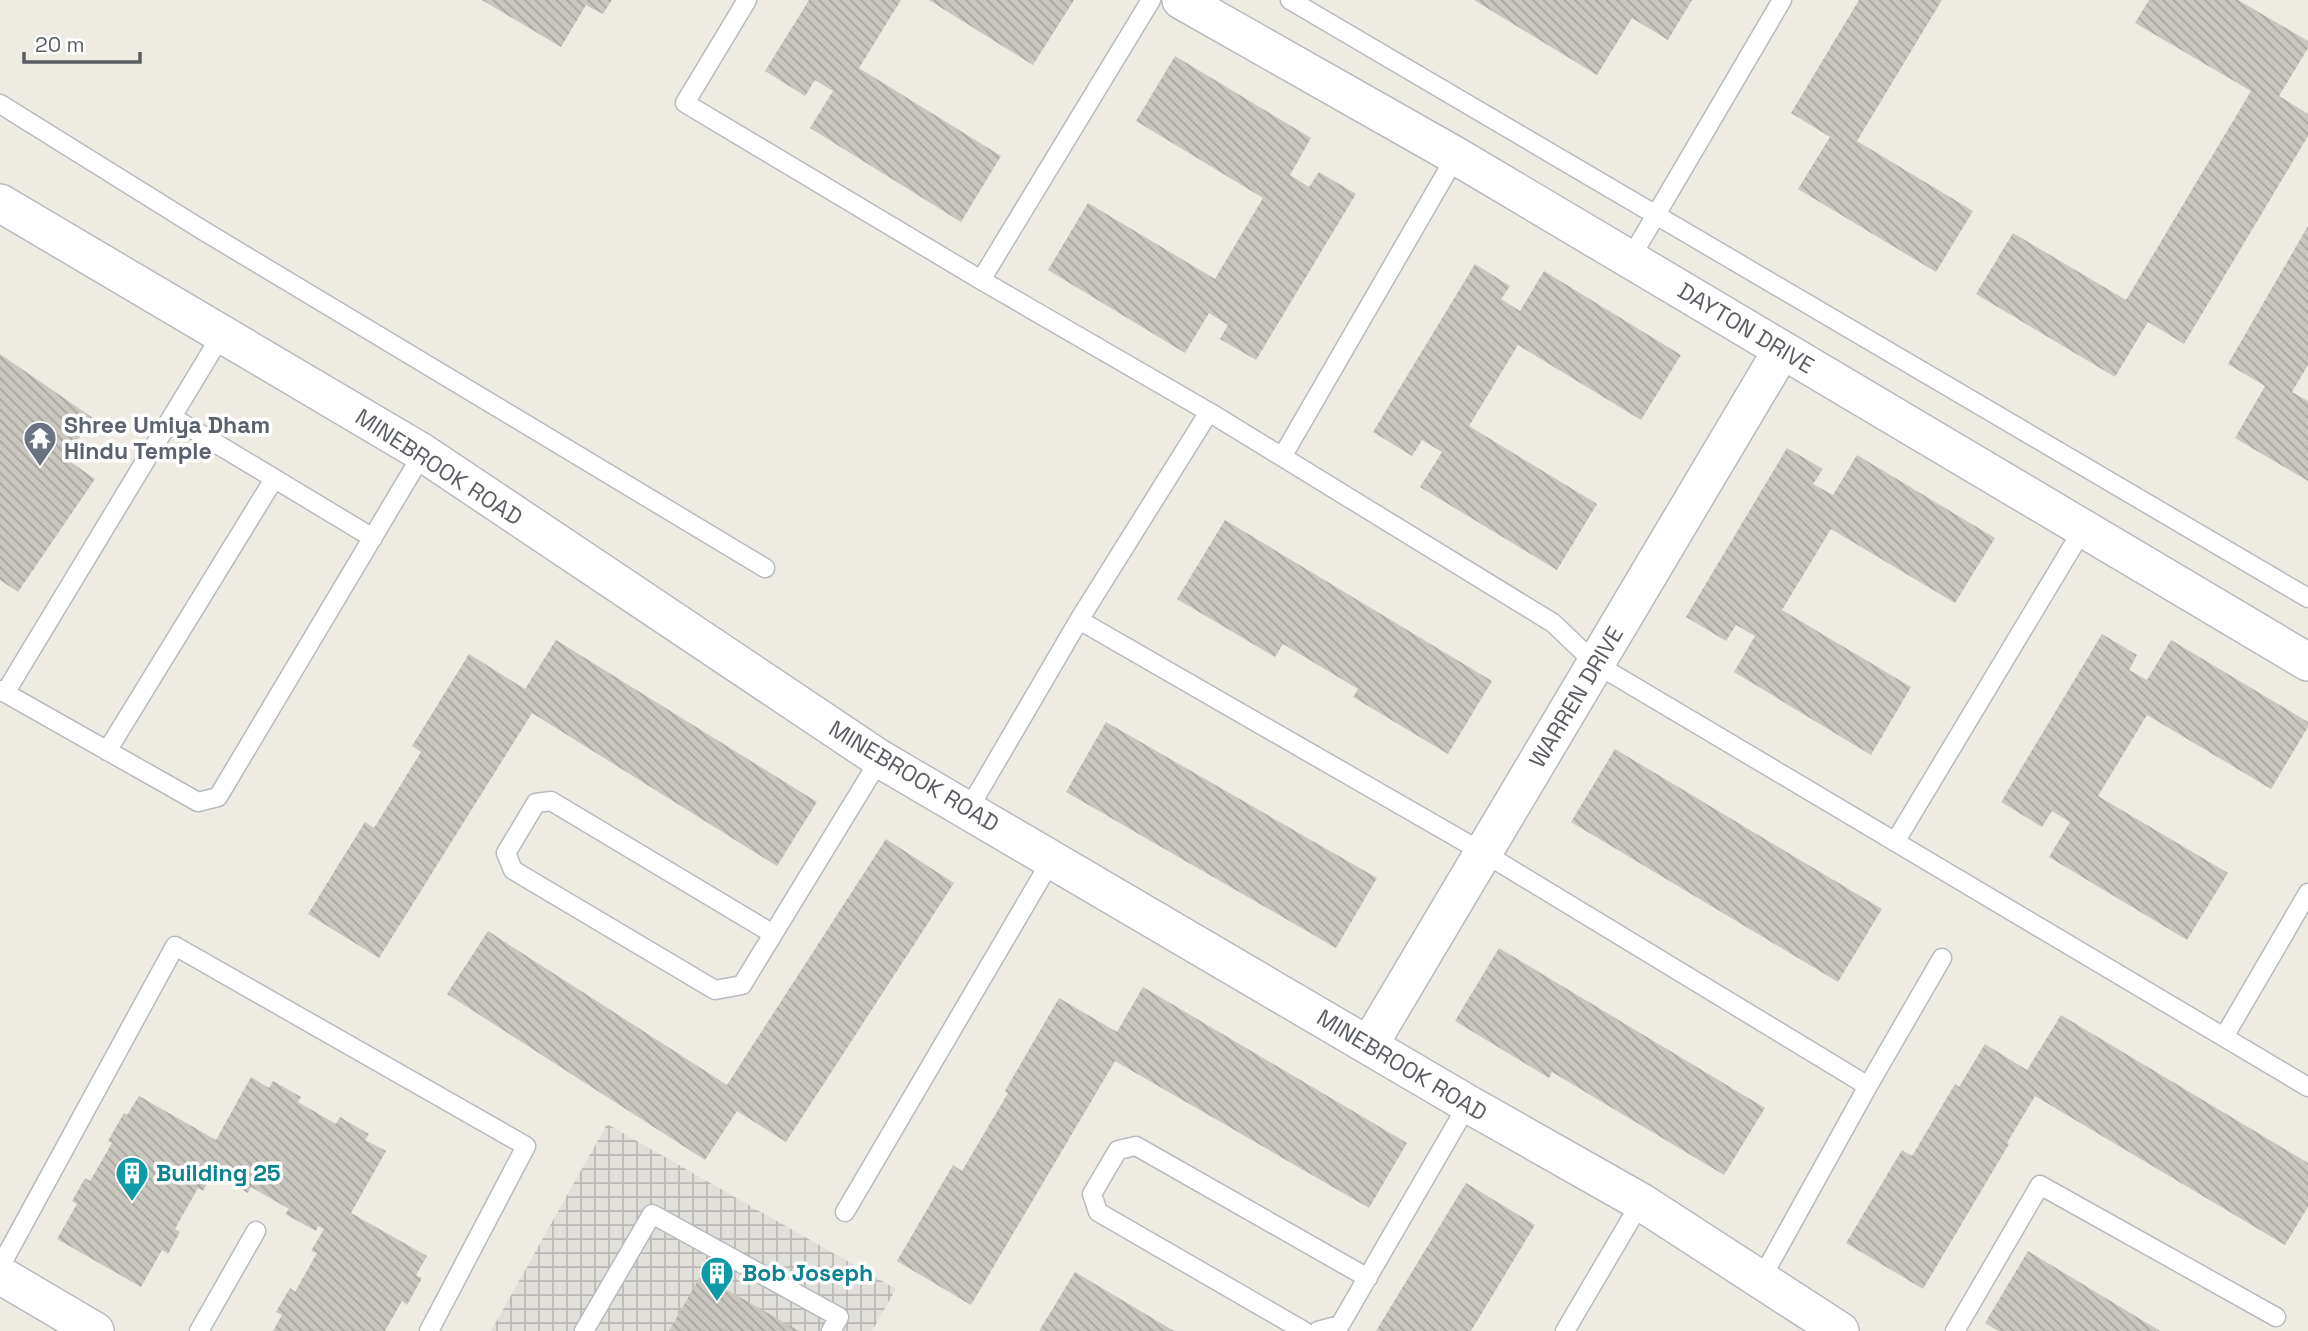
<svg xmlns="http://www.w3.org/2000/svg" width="2308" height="1331" viewBox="0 0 2308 1331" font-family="'Space Grotesk',sans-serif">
<defs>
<pattern id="industrial-grid" width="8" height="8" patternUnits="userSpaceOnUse" patternTransform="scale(1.75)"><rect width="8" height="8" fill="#e1dfda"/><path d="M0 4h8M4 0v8" fill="none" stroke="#b9b8b4"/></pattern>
<pattern id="building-back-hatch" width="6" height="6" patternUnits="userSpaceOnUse" patternTransform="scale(1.75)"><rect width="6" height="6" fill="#c9c6bf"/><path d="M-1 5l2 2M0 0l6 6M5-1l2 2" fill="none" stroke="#a6a49f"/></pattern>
</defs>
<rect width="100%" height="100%" fill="#eeece2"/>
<path fill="url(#industrial-grid)" d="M 607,1124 L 896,1289 L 872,1331 L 491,1331 Z"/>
<path fill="url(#building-back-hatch)" d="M 482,0 L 612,0 L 603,14 L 586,5 L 561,47 Z
M 809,0 L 901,0 L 859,68 L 1001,156 L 961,222 L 810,128 L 833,91 L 815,80 L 805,96 L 765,71 Z
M 929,0 L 1074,0 L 1033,65 Z
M 1474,0 L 1692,0 L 1668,40 L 1632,18 L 1597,75 Z
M 1859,0 L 1942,0 L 1857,141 L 1973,211 L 1936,272 L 1798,189 L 1830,137 L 1791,113 Z
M 2149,0 L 2238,0 L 2308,41 L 2308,48 L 2279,96 L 2308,114 L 2308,136 L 2184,344 L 2148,322 L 2115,377 L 1976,294 L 2013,233 L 2126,300 L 2251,91 L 2135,23 Z
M 1175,56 L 1311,138 L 1290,175 L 1309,187 L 1319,172 L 1356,194 L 1256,360 L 1220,339 L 1228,325 L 1209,313 L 1185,353 L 1048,270 L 1088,203 L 1215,279 L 1263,198 L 1136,121 Z
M 2308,226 L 2308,365 L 2292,392 L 2308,401 L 2308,481 L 2235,438 L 2265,386 L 2228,364 Z
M 1475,264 L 1510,286 L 1501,299 L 1520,311 L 1544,271 L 1681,355 L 1641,420 L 1518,345 L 1469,426 L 1597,504 L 1557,570 L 1420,487 L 1442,452 L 1422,440 L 1412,456 L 1373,432 Z
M 0,354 L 93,418 L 65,458 L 95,479 L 18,592 L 0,580 Z
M 1787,448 L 1823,469 L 1813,484 L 1833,495 L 1857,455 L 1995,538 L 1955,603 L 1831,529 L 1782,610 L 1911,687 L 1871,755 L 1734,672 L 1755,636 L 1736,625 L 1726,641 L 1686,617 Z
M 1225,520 L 1492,681 L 1448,754 L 1353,697 L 1358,689 L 1283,644 L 1275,657 L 1177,599 Z
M 2102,634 L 2137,655 L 2129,670 L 2147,680 L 2171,640 L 2308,722 L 2308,727 L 2271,789 L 2147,715 L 2098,796 L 2228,873 L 2187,940 L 2049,857 L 2070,822 L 2052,811 L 2042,827 L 2001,802 Z
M 556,640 L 817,802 L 777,866 L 532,713 L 379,958 L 308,914 L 365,822 L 374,828 L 421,752 L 412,746 L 469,654 L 525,689 Z
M 1106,722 L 1377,878 L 1336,948 L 1066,792 Z
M 1615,749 L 1882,909 L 1838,982 L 1571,822 Z
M 886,839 L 954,883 L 786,1142 L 737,1111 L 705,1160 L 447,994 L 488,931 L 727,1085 Z
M 1499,948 L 1765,1108 L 1724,1175 L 1552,1072 L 1549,1078 L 1455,1021 Z
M 1143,987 L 1407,1143 L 1369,1208 L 1115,1061 L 971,1305 L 897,1261 L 953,1165 L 962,1171 L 1008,1093 L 1005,1091 L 1059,998 L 1117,1032 Z
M 2061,1015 L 2308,1163 L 2308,1207 L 2285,1245 L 2035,1096 L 2007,1143 L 2009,1144 L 1923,1289 L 1846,1243 L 1902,1150 L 1912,1156 L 1955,1084 L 1959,1087 L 1985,1044 L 2027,1070 Z
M 251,1077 L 269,1088 L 273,1081 L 301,1097 L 298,1102 L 336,1124 L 340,1117 L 369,1134 L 365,1140 L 386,1151 L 351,1213 L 427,1256 L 416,1275 L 422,1278 L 407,1305 L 402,1301 L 385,1331 L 273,1331 L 282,1315 L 276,1312 L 290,1288 L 295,1292 L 317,1253 L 311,1251 L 324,1229 L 318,1226 L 316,1231 L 285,1214 L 289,1209 L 251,1187 L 248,1193 L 221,1178 L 223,1173 L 216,1169 L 203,1191 L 198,1188 L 175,1229 L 180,1232 L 168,1254 L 162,1250 L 141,1287 L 57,1239 L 77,1204 L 72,1201 L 85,1178 L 90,1181 L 112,1143 L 108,1141 L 124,1113 L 127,1115 L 139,1096 L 216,1140 Z
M 1466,1183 L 1535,1225 L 1471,1331 L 1376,1331 Z
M 2028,1251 L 2160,1331 L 1998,1331 L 1985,1323 Z
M 1075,1272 L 1174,1331 L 1039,1331 Z
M 701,1275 L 799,1331 L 669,1331 Z"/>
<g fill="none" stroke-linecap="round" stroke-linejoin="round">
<defs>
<path id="service" d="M 747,0 L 685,103 L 981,280 L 1209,412 L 1553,623 L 1596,664 L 2308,1087
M 1290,0 L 2308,598
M 0,104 L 204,231 L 765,568
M 1630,259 L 1782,0
M 981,280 L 1151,0
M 172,417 L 373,538
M 1282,457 L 1456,156
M 1079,620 L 1484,853 L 1868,1086
M 0,690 L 198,802 L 218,797 L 423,453
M 5,693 L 222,334
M 107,751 L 274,479
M 968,810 L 1079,620 L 1209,412
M 1895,842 L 2083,529
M 773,934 L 551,801 L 536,803 L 506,853 L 513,870 L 715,990 L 742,985 L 880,759
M 2224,1037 L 2308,893
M 845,1212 L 1052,859
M 0,1267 L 175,946 L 526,1146 L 429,1331
M 1760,1281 L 1868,1086 L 1942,958
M 199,1331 L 256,1231
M 584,1331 L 652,1214 L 839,1317 L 831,1331
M 1304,1331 L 1098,1212 L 1092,1194 L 1118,1150 L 1136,1146 L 1368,1278
M 1318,1331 L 1340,1325 L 1468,1104
M 1565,1331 L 1641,1202
M 1955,1331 L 2040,1185 L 2276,1317"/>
<path id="minor" d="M 1181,0 L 1456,156 L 2308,662
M 0,203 L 423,453 L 880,759 L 1468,1104 L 1641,1202 L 1840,1331
M 1369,1045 L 1782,350
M 0,1275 L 95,1331"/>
</defs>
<use href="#service" stroke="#b7babf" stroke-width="21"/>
<use href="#minor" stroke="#b7babf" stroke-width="40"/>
<use href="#service" stroke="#fff" stroke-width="18"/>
<use href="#minor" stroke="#fff" stroke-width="37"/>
</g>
<defs>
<symbol id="temple-pin" viewBox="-11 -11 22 30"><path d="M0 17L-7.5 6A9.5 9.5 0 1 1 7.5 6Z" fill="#6b7280" stroke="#fff"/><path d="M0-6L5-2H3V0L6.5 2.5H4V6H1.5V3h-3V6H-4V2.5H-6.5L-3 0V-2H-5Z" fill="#fff"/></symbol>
<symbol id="building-pin" viewBox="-11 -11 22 30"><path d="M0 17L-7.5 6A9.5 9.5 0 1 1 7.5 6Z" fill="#0f9aa8" stroke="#fff"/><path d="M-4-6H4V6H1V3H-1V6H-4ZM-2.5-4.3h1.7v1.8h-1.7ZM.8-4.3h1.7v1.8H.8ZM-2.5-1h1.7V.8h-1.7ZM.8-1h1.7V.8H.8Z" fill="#fff"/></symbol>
</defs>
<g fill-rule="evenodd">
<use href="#temple-pin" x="21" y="419" width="38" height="52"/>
<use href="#building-pin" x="113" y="1154" width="38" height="52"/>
<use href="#building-pin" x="698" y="1254" width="38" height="52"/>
</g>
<g text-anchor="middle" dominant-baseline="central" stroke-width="7" stroke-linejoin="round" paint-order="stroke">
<g font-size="23" fill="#5a5e63" stroke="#fff">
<text transform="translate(1746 328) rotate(31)">DAYTON DRIVE</text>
<text transform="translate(439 467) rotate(33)">MINEBROOK ROAD</text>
<text transform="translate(1576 697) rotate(-59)">WARREN DRIVE</text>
<text transform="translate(914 776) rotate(31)">MINEBROOK ROAD</text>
<text transform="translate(1402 1065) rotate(31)">MINEBROOK ROAD</text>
</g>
<g font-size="23" font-weight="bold" fill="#5b616d" stroke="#fff" text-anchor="start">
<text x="64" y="425">Shree Umiya Dham<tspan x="64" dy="26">Hindu Temple</tspan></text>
</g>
<g font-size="23" font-weight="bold" fill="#0d838f" stroke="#fff" text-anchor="start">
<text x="156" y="1173">Building 25</text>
<text x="742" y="1273">Bob Joseph</text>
</g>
</g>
<path d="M24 52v10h116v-10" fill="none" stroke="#5a5e63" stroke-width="3.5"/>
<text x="35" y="52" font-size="21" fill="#5a5e63" stroke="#ffffff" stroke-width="5" paint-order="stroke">20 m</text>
</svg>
